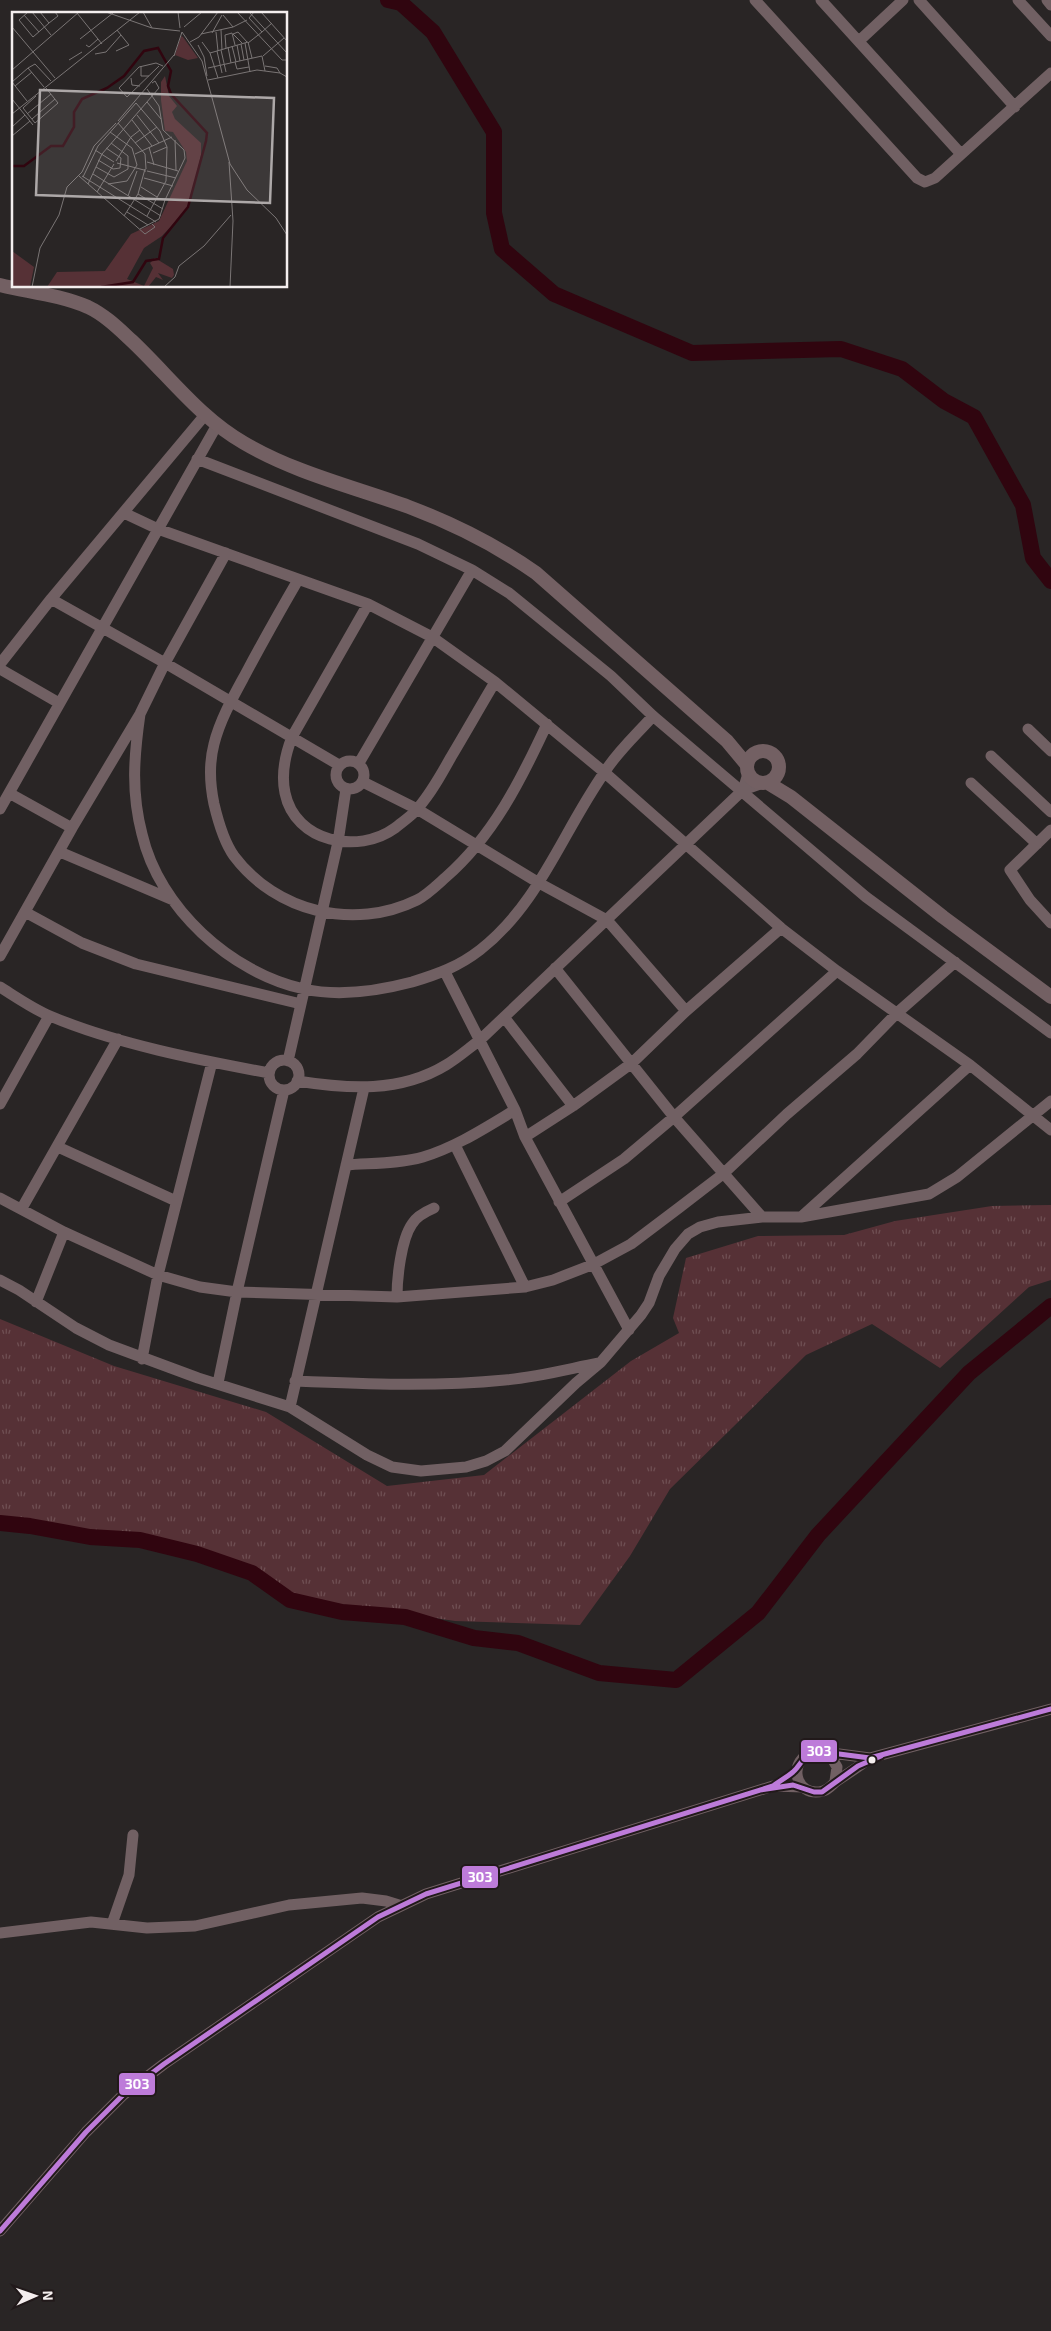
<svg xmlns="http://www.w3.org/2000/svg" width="1051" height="2331" viewBox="0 0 1051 2331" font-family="'Exo 2',sans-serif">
<defs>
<pattern id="grass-tufts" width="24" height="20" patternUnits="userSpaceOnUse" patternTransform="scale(1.25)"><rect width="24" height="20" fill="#563136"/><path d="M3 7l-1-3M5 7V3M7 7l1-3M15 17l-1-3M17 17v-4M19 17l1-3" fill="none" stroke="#6f4f53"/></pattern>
</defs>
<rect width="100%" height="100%" fill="#292525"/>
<path fill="url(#grass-tufts)" d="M 1051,1205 L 1051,1280 L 1029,1287 L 940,1368 L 872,1324 L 806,1355 L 670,1489 L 630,1556 L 580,1625 L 455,1621 L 299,1598 L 176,1553 L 0,1528 L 0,1319 L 114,1366 L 266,1412 L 387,1486 L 484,1475 L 631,1361 L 679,1333 L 673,1318 L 686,1258 L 758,1236 L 844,1235 L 895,1221 L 992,1206 Z"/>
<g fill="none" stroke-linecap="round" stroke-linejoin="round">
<path stroke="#30050f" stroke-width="16" d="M 388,0 L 401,3 L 433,32 L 494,132 L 494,213 L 502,249 L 554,294 L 692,353 L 841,349 L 902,369 L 944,401 L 974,417 L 1023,505 L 1033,558 L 1051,581
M 0,1523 L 30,1526 L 90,1537 L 140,1540 L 197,1554 L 252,1573 L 290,1600 L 342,1612 L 405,1617 L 474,1638 L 518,1643 L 599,1673 L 676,1680 L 758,1613 L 818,1535 L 969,1373 L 1051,1306"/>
<path stroke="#716063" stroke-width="11" d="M 755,0 L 917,178 L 925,182 L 935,178 L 1051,73
M 821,0 L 961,154
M 919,0 L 1015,107
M 1018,0 L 1051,36
M 1047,0 L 1051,5
M 859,41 L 903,0
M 197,459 L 418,544 L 472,570 L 509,593 L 611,676 L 653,716 L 866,897 L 1051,1033
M 124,513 L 158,529 L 368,604 L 432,637 L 495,682 L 604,772 L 781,928 L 837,971 L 970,1065 L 1051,1130
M 298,580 C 280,611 262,643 245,675 C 233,697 220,720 214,744 C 209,763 210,785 214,804 C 218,821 224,842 234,856 C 276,912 354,931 417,900 C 427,895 437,885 446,877 C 493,836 521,780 547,724
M 51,599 L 165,663 L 339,765
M 368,604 L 292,737 C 285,755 281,774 285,793 C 295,842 358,855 395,828 C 402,822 412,816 418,808 C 431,793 441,775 451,757 C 466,732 480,707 495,682
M 0,664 L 51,599 L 205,415
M 0,669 L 59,703
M 140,714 C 134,756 131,792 142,834 C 159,908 231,973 304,989 C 339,997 378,991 412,982 C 438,974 458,967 480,950 C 539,904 562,833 604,773 C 617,752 637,734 653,716
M 1028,729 L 1051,751
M 991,756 L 1051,812
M336 775a14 14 0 1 1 28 0a14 14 0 1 1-28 0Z
M 359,763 L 472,570
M 363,782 L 417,809 L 539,883 L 607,920 L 686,1011
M 971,783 L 1037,844
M 743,790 L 748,774
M 9,793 L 72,828
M 0,809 L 217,425
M 1051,830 L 1010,870 L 1030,900 L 1051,923
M 60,852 L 173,900
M 25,912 L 82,943 L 136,964 L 301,1004
M 0,956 L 72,828 L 140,714 L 165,663 L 226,553
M 555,968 L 674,1117 L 762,1217
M 445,972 L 515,1110 L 525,1137 L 629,1330
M 0,987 C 16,997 33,1009 50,1016 C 116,1044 199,1060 269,1073
M 504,1017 L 573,1106
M269 1075a15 15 0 1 1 30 0a15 15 0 1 1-30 0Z
M 288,1061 L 338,842 L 346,789
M 297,1081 C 348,1089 400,1093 446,1065 C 458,1058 469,1048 480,1040 L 743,790 L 763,783
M 0,1104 L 49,1016
M 525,1137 L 573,1106 L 632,1063 L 686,1011 L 781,928
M 455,1145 L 525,1287
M 58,1147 L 176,1201
M 346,1165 C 371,1163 398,1164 423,1157 C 456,1147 485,1128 515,1110
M 0,1198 L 64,1232 L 158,1275 L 200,1287 L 237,1292 L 397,1297 L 525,1287 L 553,1280 L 594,1264 L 631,1244 L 680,1207 L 723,1174 L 787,1114 L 857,1054 L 897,1013 L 955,962
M 559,1202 L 624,1159 L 674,1117 L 837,971
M 22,1208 L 118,1039
M 801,1217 L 970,1065
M 0,1280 L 19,1290 L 76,1328 L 109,1345 L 198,1378 L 290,1407 L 367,1455 L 392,1467 L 421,1471 L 466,1467 L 486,1461 L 505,1451 L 576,1383 L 601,1362 L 641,1315 L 649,1303 L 659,1276 L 675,1249 L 688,1234 L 700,1227 L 718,1222 L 762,1217 L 801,1217 L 929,1194 L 957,1177 L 1051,1101
M 397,1297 C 397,1278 401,1240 412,1224 C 416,1217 427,1211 434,1208
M 36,1302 L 64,1232
M 142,1359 L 158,1275 L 212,1062
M 295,1381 C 365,1384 435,1387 505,1380 C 537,1377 568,1369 599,1363
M 218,1383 L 237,1292 L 284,1090
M 290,1407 L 364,1088
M 824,1752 L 830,1755 L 837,1767 L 835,1781
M 870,1758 C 860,1766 849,1773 838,1780 C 832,1784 830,1789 823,1791 C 795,1799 785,1758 816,1751 L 870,1758 L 1051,1709
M 112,1924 L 129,1875 L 133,1835
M 0,1933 L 91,1922 L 147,1928 L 195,1926 L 289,1905 L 362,1898 L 386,1901 L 399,1905
M 0,2231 L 86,2132 L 123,2095 L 164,2064 L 378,1917 L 426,1894 L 773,1786 L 803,1787"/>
<path stroke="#736063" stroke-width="14" d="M 0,285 C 29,292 60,295 88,307 C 105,315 119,329 132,341 C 169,376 200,418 244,443 C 295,473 354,487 409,507 C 454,524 496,545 536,573 L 727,741 L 747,765
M747 767a16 16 0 1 1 32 0a16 16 0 1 1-32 0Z
M 768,783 L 791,797 L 943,917 L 1051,997"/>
<defs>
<path id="bus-1" d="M 760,1790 L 793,1785 L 814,1792 L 822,1792 L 858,1766 L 881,1756
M 0,2231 L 86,2132 L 123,2095 L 164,2064 L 378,1917 L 426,1894 L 773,1786 C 780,1781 787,1777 793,1772 C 802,1764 803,1754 816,1751 L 870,1758 L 1051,1709"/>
</defs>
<use href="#bus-1" stroke="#21191a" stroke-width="9"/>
<use href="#bus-1" stroke="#bd7bd9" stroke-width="5"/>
</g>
<circle fill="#f4eeee" stroke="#21191a" stroke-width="2" cx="872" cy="1760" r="4.5"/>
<g transform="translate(12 12)">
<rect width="275" height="275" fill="#292525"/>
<path d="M 169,24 L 171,25 L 186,46 L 176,48 L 163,43 ZM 153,64 L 157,84 L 165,94 L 160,100 L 163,107 L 189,131 L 189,143 L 177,195 L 150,224 L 132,236 L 115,267 L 132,274 L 141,256 L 138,251 L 143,246 L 161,257 L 162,263 L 160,266 L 146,261 L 151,268 L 144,265 L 136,275 L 35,275 L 45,260 L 93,259 L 119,222 L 147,209 L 175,149 L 174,140 L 161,120 L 153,119 L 149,88 L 149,70 ZM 0,239 L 22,255 L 18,275 L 0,275 Z" fill="#563136"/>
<path fill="none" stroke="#30050f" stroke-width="2.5" d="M 0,154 L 12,154 L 39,134 L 51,134 L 62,115 L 62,100 L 70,87 L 95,76 L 112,64 L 132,39 L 146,36 L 159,59 L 156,74 L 159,82 L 195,121 L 194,129 L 176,195 L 151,226 L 147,247 L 134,249 L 121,270 L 89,275"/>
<path fill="none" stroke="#7a7575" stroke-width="1" d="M 16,0 L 7,8 L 21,25 L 37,11M 20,0 L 39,23M 28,0 L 37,11 L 46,4 L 43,0M 94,0 L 140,16 L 168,19M 131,0 L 140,16M 166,0 L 168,16M 225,0 L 270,48 L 275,48M 237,0 L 275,41M 242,0 L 237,6 L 250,20 L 260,11M 249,0 L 275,29M 65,1 L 90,32M 12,3 L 27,20M 0,15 L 43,66M 172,15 L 190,0M 221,15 L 235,8M 209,18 L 210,38M 170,20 L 190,49 L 218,152 L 235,178 L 264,206 L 275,223M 204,20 L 206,39M 200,21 L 210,3M 189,22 L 221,15 L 211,3M 68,27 L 101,1M 178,30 L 187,25 L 206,0M 190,30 L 198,41 L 206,66M 230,31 L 221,22 L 226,20 L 235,30M 233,31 L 238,60M 236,31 L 250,20M 229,32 L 232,48M 74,33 L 77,35 L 86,27M 186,33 L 192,45 L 195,64M 225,33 L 228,49M 220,34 L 224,50M 216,35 L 219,51M 214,36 L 213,23 L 220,21 L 223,33M 209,38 L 214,60M 104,39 L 117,33 L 105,18M 205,39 L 210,61M 198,41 L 236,30 L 240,46M 83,42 L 94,40 L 109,23M 162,44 L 170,20M 251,44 L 272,26M 57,48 L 70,40M 223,50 L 225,57 L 237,55M 129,54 L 129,64 L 137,64M 147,54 L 115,85 L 107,76 L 127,55 L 144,51 L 151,54M 253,54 L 265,56 L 268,61M 16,56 L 32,75M 196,56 L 250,44 L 253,59M 0,58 L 67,0M 119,66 L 120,73 L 128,74M 196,68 L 245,58 L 268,61 L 275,65M 3,74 L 20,60M 24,84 L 11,96 L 23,111 L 46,91 L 34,76M 0,87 L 21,113M 15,89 L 0,70 L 16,56 L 23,52 L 39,69M 135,90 L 149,107M 124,91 L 148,119 L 155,135 L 154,169 L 135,204M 0,102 L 128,0M 15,102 L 39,82M 125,103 L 147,131M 20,107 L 43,87M 120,108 L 140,134M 106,109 L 162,43M 106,111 L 133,142 L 134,157M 0,115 L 13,103M 0,124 L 18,109M 163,128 L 164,158M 123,131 L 145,115M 137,135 L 142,153M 83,138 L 102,150M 141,141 L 155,135M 123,142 L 160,125M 86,148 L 101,157 L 108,156 L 109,146 L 94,136M 104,149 L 119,125 L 128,118M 135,150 L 166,159M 217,150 L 221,209 L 218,275M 105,151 L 132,158M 84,155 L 102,165 L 116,157 L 116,144 L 99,131M 135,159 L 164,166M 81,162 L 149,204M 67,164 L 133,222 L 143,215 L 140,212M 70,164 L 144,210M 71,165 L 86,134 L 124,91M 132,166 L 161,174M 76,172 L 90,142 L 147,76 L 143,69 L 140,71M 96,172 L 115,169 L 125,153 L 120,136 L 98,120M 129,175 L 145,185M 85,180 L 102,152M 126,182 L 151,197M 116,184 L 125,159M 115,200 L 136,213M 112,204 L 126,182 L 133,157 L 133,160M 128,217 L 147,207 L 153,188 L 173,146 L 172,138 L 151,118 L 147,94 L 135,77M 20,275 L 28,236 L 47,203 L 55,175 L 70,160 L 82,134 L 104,111M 152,275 L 163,265 L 167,254 L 192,234 L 219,203"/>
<path fill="#ada8a8" fill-opacity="0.15" stroke="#ada8a8" stroke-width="2.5" d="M 28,78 L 262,86 L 258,191 L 24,183 Z"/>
<rect width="275" height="275" fill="none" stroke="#f4eeee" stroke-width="2.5"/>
</g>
<g stroke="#21191a" stroke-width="2">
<rect x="800" y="1739" width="38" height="24" rx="5" fill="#bd7bd9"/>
<rect x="461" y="1865" width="38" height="24" rx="5" fill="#bd7bd9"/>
<rect x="118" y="2072" width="38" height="24" rx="5" fill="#bd7bd9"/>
</g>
<g font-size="14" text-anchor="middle" font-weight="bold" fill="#fff">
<text x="819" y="1756">303</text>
<text x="480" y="1882">303</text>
<text x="137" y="2089">303</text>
</g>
<g transform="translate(35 2296) rotate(88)" stroke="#21191a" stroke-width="4" paint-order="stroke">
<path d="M0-4L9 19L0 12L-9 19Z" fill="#f4eeee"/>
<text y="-8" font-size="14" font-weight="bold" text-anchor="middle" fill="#f4eeee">N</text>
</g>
</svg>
